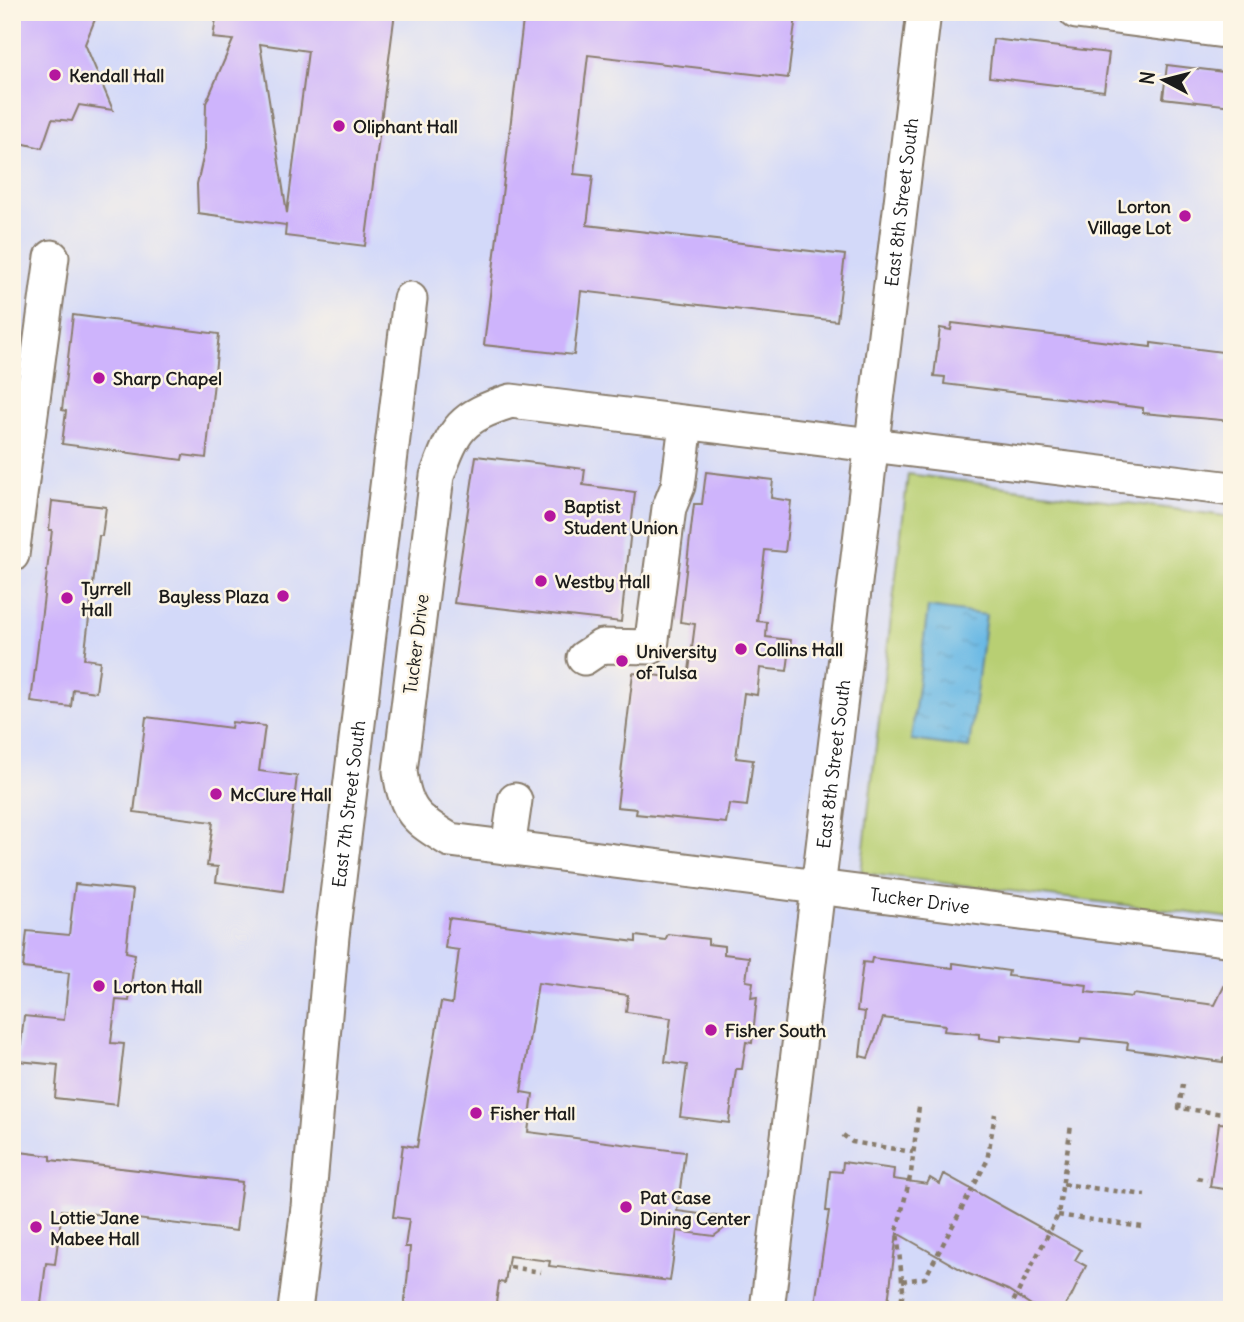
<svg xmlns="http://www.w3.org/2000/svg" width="1244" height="1322" viewBox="0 0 1244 1322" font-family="Delius,sans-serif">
<defs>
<pattern id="water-ripples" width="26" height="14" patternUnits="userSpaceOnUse" patternTransform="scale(1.75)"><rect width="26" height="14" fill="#6bb9e5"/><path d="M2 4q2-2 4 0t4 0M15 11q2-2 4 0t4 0" fill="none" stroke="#5c9ec4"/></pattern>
</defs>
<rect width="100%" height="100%" fill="#fcf5e5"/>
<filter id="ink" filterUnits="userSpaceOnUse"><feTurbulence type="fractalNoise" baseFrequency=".0143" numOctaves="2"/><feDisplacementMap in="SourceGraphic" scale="14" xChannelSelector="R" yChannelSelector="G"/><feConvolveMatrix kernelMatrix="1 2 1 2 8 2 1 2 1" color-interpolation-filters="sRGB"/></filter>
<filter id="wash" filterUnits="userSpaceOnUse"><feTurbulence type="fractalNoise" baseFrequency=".00686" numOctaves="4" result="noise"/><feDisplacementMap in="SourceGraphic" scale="28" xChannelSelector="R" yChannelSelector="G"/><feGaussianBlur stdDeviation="1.57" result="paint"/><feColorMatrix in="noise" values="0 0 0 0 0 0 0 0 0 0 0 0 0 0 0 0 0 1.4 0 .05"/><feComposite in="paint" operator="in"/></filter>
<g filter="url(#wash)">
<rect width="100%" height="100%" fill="#f3dcbd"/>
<path fill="#d3d9f9" d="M 12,12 L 1232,12 L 1232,1310 L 12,1310 Z"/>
<path fill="#b8cf73" stroke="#6a7648" stroke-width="2" d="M 908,474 L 1232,517 L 1232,918 L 861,873 Z"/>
<path fill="url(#water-ripples)" stroke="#446a80" stroke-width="2" d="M 928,607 L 986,615 L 969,748 L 911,740 Z"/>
<g id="blocks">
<path fill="#ceb4fc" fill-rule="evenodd" d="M 12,12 L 98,12 L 85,44 L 113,110 L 79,105 L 72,121 L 52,119 L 42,148 L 12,141 Z
M 217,12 L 395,12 L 365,246 L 285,236 L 286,225 L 198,213 L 197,184 L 205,149 L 206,103 L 233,40 L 213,38 ZM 260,44 L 308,51 L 287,213 Z
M 524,12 L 759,12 L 796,16 L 788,78 L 588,55 L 574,174 L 593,176 L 587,225 L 845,255 L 837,321 L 581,291 L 574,355 L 484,345 Z
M 993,39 L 1109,53 L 1104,91 L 989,77 Z
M 1167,65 L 1232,73 L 1232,106 L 1163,98 Z
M 73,315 L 219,334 L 206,458 L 183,455 L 182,460 L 62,444 L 66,411 L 62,410 Z
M 952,323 L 1151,347 L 1151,343 L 1223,352 L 1222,359 L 1232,360 L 1232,421 L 1143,413 L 1143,408 L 944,384 L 945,377 L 934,376 L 940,328 L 951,330 Z
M 476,456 L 585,469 L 583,485 L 635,492 L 621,622 L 454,603 Z
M 706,472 L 773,480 L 771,498 L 791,501 L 785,552 L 765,550 L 757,621 L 767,622 L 766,637 L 791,640 L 787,671 L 760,668 L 757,695 L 744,693 L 736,758 L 753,760 L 747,806 L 729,804 L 726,823 L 636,814 L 637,809 L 617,807 L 633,673 L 688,679 L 695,624 L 680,622 L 694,504 L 702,504 Z
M 52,501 L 106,507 L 102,536 L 99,536 L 84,659 L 100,661 L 96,692 L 73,689 L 71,707 L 31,702 L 52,530 L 49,530 Z
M 146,717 L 231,728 L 232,722 L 265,726 L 259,771 L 297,776 L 283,891 L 216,882 L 218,867 L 207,866 L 213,822 L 134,812 Z
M 75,884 L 133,890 L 126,952 L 135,954 L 129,1001 L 116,1000 L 111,1043 L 124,1044 L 117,1105 L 55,1098 L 58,1065 L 19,1061 L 24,1016 L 64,1020 L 69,973 L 23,968 L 27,931 L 69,935 Z
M 449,918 L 636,942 L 636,936 L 665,940 L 668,934 L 708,939 L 708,944 L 724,946 L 724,954 L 749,957 L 746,981 L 753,982 L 751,998 L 757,997 L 752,1043 L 746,1042 L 742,1069 L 736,1069 L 729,1123 L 680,1117 L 687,1065 L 665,1062 L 671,1018 L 626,1012 L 628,995 L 538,983 L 521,1092 L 533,1094 L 528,1132 L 685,1152 L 677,1211 L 737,1219 L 714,1236 L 677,1231 L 670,1281 L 549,1266 L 550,1261 L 509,1256 L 505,1283 L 499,1282 L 495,1310 L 404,1310 L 408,1272 L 410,1247 L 405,1247 L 409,1219 L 393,1217 L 403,1145 L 417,1147 L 441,1002 L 452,1004 L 459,950 L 445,948 Z
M 872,958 L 953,968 L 953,963 L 1009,971 L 1008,976 L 1087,985 L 1086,992 L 1132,997 L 1133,994 L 1215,1005 L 1232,970 L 1232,1059 L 1223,1058 L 1223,1062 L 1127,1049 L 1128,1043 L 1081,1038 L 1080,1043 L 1001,1035 L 1001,1041 L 979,1038 L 979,1034 L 944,1031 L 945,1025 L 883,1018 L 868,1058 L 860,1056 L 865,1012 L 857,1011 L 863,962 L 871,963 Z
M 1219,1123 L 1232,1124 L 1232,1190 L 1210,1187 Z
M 12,1151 L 51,1156 L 51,1160 L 242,1182 L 236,1231 L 62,1210 L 55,1264 L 46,1263 L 41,1304 L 34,1303 L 34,1310 L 12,1310 Z
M 843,1162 L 894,1169 L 893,1179 L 927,1184 L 930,1178 L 940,1184 L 944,1174 L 1081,1250 L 1075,1260 L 1086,1266 L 1071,1297 L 1061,1310 L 1039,1310 L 1008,1290 L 969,1274 L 897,1233 L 887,1310 L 814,1310 L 829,1211 L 826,1211 L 830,1171 L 842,1172 Z"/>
</g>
</g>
<g filter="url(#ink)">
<use href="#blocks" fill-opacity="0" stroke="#887c6c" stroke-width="2"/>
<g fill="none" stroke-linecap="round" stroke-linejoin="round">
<defs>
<g id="minor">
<path d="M 1076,12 L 1232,32"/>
<path id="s1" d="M 1232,489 L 511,401 C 460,417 455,428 437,476 L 400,771 C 405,811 416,820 450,840 L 1232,940"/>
<path d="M 12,555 L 52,257"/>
<path d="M 584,658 L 602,646 L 651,647 L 669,508 L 678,486 L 686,424"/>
<path d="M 508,848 L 515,800"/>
<path id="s2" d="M 295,1310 L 308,1207 L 332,936 L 410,299"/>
<path id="s3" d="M 767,1310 L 924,12"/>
</g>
</defs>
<use href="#minor" stroke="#887c6c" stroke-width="37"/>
<path stroke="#887c6c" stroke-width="4.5" stroke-dasharray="5 5" stroke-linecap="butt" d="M 1183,1084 L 1179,1108 L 1223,1114
M 843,1135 L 852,1142 L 913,1152
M 1197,1178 L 1207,1180
M 1063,1184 L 1145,1195
M 1058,1215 L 1142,1227
M 510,1267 L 541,1272
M 902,1281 L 925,1278 L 987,1161 L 995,1114
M 900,1310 L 903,1290 L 897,1231 L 911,1173 L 919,1106
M 1009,1310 L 1058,1215 L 1071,1125"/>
<use href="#minor" stroke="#fff" stroke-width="33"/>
</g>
</g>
<g fill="#b5179e" stroke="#fcf5e5" stroke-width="2.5">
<circle cx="55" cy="75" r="7"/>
<circle cx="339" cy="126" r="7"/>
<circle cx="1185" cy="216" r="7"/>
<circle cx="99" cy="378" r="7"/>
<circle cx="550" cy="516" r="7"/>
<circle cx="541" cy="581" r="7"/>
<circle cx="283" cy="596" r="7"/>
<circle cx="67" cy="598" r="7"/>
<circle cx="741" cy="649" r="7"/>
<circle cx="622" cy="661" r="7"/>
<circle cx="216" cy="794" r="7"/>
<circle cx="99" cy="986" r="7"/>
<circle cx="711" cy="1030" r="7"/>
<circle cx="476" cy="1113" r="7"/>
<circle cx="626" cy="1207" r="7"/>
<circle cx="36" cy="1227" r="7"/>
</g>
<g text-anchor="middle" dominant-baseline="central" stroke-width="5" stroke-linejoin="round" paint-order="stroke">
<g font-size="18" font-weight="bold" fill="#1c1c1c" stroke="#fcf5e5" text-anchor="start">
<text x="69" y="75">Kendall Hall</text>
<text x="353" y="126">Oliphant Hall</text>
<text x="1171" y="206" text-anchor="end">Lorton<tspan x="1171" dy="21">Village Lot</tspan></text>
<text x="113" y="378">Sharp Chapel</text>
<text x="564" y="506">Baptist<tspan x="564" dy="21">Student Union</tspan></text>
<text x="555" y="581">Westby Hall</text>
<text x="81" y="588">Tyrrell<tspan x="81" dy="21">Hall</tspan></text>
<text x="269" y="596" text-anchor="end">Bayless Plaza</text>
<text x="755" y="649">Collins Hall</text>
<text x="636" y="651">University<tspan x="636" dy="21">of Tulsa</tspan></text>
<text x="230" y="794">McClure Hall</text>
<text x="113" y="986">Lorton Hall</text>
<text x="725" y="1030">Fisher South</text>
<text x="490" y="1113">Fisher Hall</text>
<text x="640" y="1197">Pat Case<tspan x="640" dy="21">Dining Center</tspan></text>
<text x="50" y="1217">Lottie Jane<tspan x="50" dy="21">Mabee Hall</tspan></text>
</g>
<g font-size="18" fill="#1c1c1c" stroke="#fcf5e5">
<text stroke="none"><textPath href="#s3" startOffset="1116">East 8th Street South</textPath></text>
<text transform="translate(416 644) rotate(-83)">Tucker Drive</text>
<text stroke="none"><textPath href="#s3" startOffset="550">East 8th Street South</textPath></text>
<text stroke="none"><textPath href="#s2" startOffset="509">East 7th Street South</textPath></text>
<text stroke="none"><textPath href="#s1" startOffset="1699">Tucker Drive</textPath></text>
</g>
</g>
<rect width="1244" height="1322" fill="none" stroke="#fcf5e5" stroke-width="42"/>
<g transform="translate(1164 80) rotate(277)" stroke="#fcf5e5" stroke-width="5" paint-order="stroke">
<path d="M0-5L12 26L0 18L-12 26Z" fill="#1c1c1c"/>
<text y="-10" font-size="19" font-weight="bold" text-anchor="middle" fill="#1c1c1c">N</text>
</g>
</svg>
